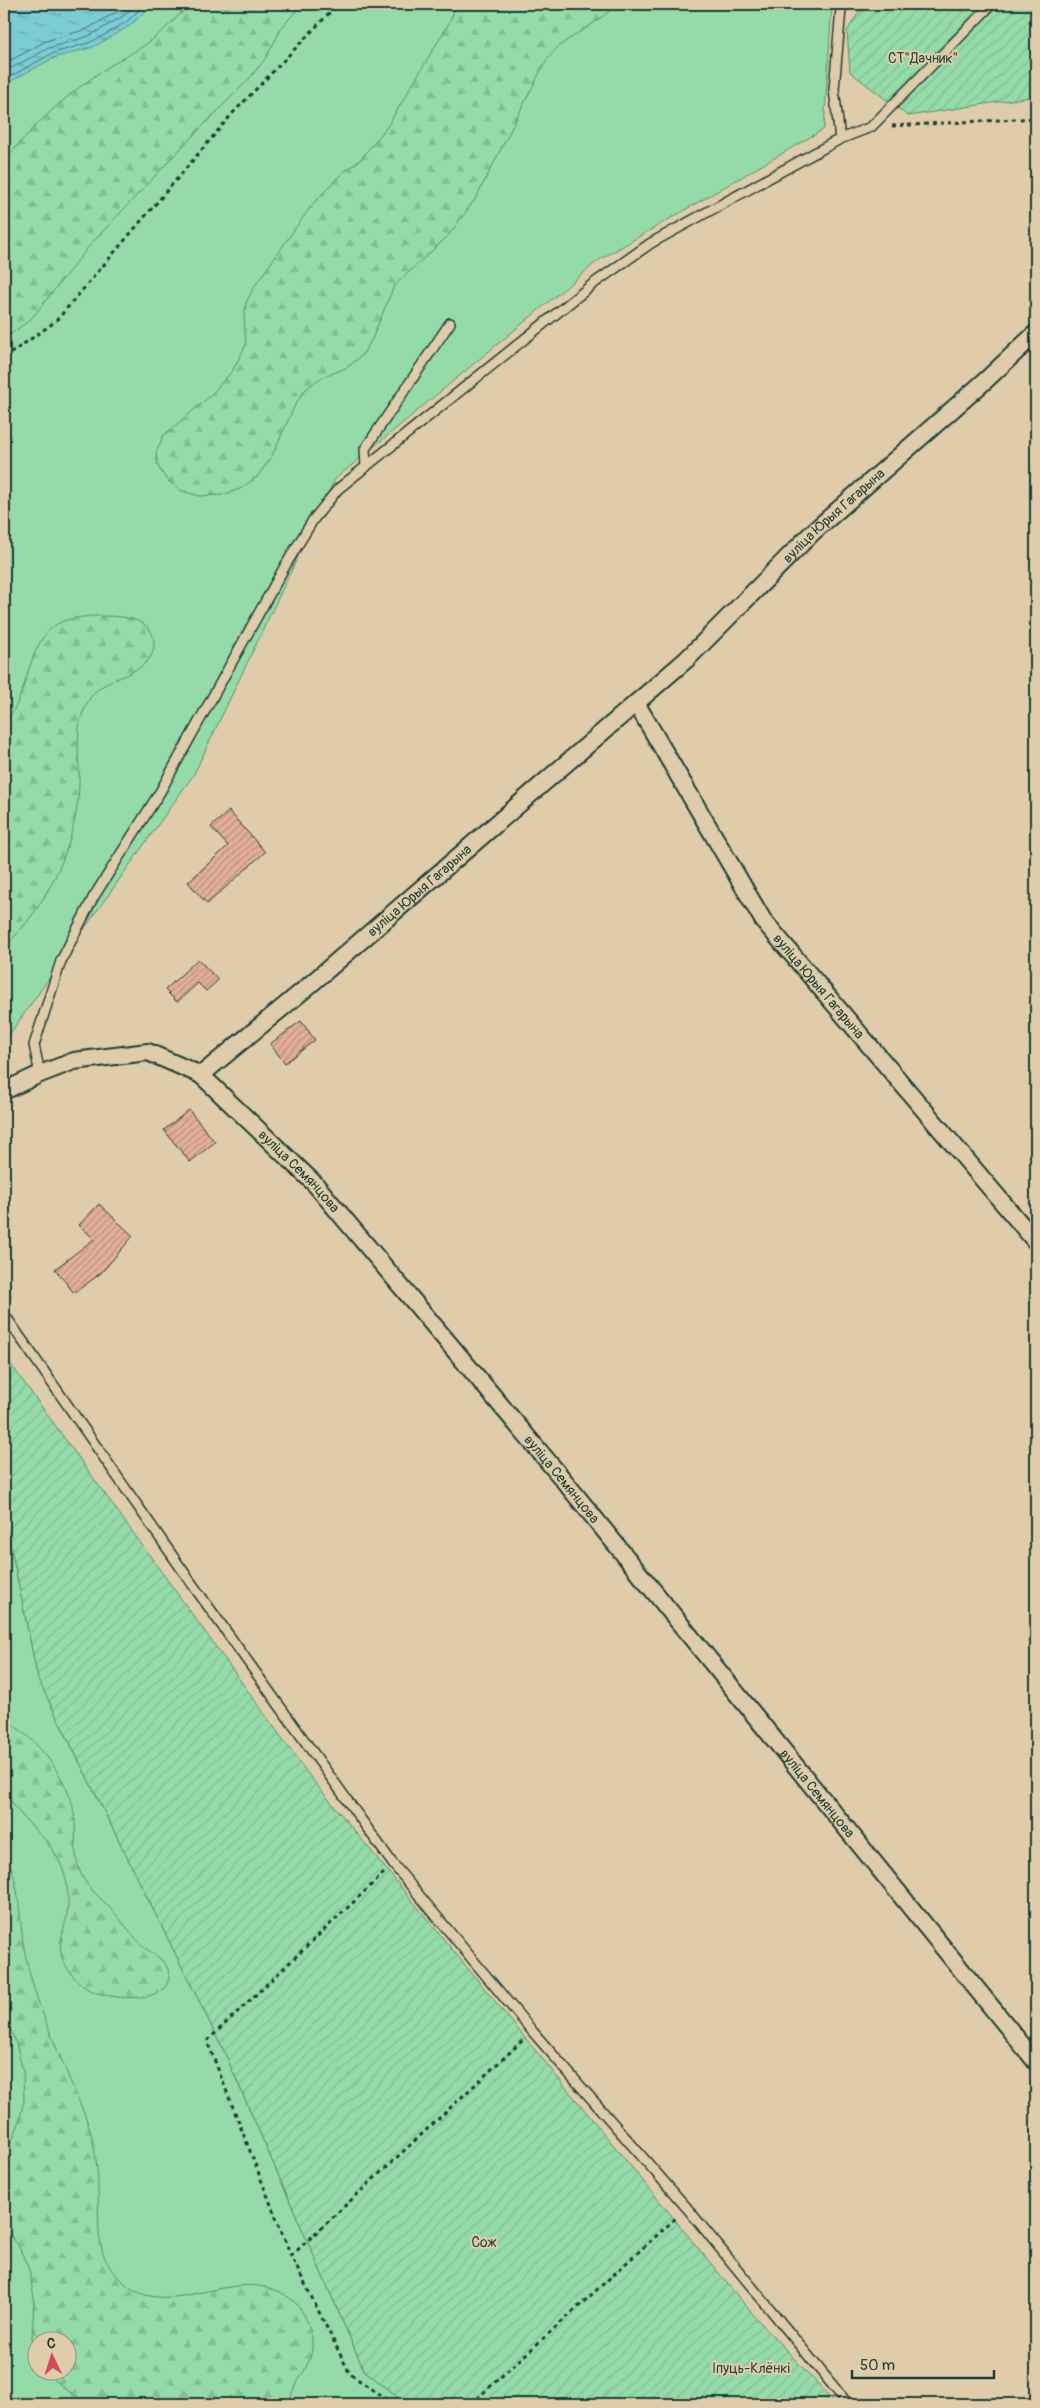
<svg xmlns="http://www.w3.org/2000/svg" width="1040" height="2408" viewBox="0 0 1040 2408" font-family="Pangolin,sans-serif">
<defs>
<pattern id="forest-firs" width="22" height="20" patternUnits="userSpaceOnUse" patternTransform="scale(1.25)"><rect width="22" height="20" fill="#94dba9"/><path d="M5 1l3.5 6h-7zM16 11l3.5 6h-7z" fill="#7fbd92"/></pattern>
<pattern id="garden-furrows" width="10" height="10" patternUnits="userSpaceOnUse" patternTransform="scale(1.25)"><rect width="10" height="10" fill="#94dba9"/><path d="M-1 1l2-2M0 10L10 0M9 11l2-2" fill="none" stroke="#7fbd92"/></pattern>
<pattern id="water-ripples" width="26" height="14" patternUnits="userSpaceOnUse" patternTransform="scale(1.25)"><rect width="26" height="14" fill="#7bccd3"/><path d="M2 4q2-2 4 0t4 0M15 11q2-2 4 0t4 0" fill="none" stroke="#64a7ac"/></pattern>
<pattern id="building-hatch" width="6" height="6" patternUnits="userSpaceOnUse" patternTransform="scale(1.25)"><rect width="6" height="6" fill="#e4af99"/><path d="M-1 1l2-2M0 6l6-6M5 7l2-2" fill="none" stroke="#b8907e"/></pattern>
</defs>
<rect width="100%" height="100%" fill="#dfccaa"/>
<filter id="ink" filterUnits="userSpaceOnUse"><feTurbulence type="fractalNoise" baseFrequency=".02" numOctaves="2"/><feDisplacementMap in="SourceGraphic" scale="10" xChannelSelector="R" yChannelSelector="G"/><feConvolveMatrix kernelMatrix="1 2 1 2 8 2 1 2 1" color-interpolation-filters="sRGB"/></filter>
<g filter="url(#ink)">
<path fill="#94dba9" stroke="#5a8c6e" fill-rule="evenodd" d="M 153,4 L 832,4 L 824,129 L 599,260 L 335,479 L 194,774 L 4,1042 L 4,85 L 36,66 L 129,26 Z
M 4,1265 L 11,1297 L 4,1321 Z
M 4,1513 L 38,1679 L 223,2049 L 364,2370 L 406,2404 L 4,2404 ZM 38,2340 L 68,2340 L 68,2370 L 38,2370 Z"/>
<path fill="url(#forest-firs)" stroke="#5a8c6e" d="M 190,4 L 302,4 L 283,26 L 265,59 L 249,79 L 184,145 L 91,244 L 31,319 L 4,339 L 4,162 C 28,130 65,96 99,73 C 113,63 130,55 145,45 C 162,33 176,18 190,4 Z
M 457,4 L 616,4 C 600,22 581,30 562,44 C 553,50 546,62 540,72 L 476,198 L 449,235 L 394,286 L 372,339 L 363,354 L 348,367 L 317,380 L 305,390 L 295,405 L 271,458 L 257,477 L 240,489 L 222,495 L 200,496 L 182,491 L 168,481 L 158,467 L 156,453 L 163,436 L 209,397 L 233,370 L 246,345 L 244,318 L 246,303 L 254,287 L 311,206 L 341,174 L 359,161 L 387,127 L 449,23 Z
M 93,616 C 112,616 151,614 154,641 C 157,673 110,675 94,693 C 90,697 86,705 84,710 C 74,733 80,760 79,785 C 77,844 47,907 4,947 L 4,723 C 31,696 24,643 59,623 C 69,618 81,617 93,616 Z
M 4,1719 C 35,1736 69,1778 74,1813 C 77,1831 73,1852 79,1869 C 85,1887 100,1897 112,1910 C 123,1922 132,1936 144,1947 C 153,1955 168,1960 169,1974 C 171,2005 112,1999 95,1992 C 83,1988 74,1978 67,1968 C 54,1948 64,1934 67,1914 C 69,1902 68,1888 65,1876 C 54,1836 17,1822 4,1787 C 1,1777 4,1732 4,1719 Z
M 4,1851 C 22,1883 18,1923 26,1958 C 35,2001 55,2044 72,2085 C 79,2102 88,2119 92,2138 C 96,2155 98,2173 98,2190 C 100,2229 92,2258 128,2286 C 173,2321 240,2260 291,2299 C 302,2308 310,2323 312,2338 C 315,2367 293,2379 289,2404 L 85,2404 L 52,2378 L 47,2371 L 68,2370 L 68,2340 L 38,2340 L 37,2357 L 32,2337 L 34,2298 L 29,2269 L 18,2245 L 4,2227 L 4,2159 L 18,2126 L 24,2101 L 23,2072 L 16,2043 L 4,2013 Z"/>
<path fill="url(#garden-furrows)" stroke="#5a8c6e" d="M 864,4 L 1036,4 L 1036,96 L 908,116 L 850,72 L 847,31 Z
M 4,1355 L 311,1778 L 755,2317 L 819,2385 L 834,2404 L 406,2404 L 364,2370 L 223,2049 L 38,1679 L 4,1513 Z"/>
<path fill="url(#water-ripples)" stroke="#569393" d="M 4,4 L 153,4 L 129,26 L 111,37 L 93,47 L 53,58 L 4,85 Z"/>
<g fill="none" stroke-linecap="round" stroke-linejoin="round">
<path stroke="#447674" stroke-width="1" d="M 4,64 L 46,41 L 87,29 L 118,11 L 126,4
M 4,72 L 49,48 L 89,36 L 122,17 L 137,4
M 4,80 L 51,54 L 91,42 L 108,33 L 126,22 L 146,4"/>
</g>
<path fill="url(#building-hatch)" stroke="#1f3d34" d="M 229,811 L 265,852 L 207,904 L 188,882 L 228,846 L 211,827 Z
M 198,959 L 218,980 L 206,991 L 198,983 L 177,1002 L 165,990 Z
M 301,1021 L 315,1040 L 285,1063 L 270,1044 Z
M 189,1110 L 215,1142 L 190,1162 L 164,1130 Z
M 99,1204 L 133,1236 L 101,1273 L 74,1293 L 55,1269 L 94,1239 L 79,1225 Z"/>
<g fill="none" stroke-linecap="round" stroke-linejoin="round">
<defs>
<path id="service" d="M 840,139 L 834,89 L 841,9 L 845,4
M 366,467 L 365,449 L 450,323
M 40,1074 L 34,1045 L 61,961 L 93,898 L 160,792 L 285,566 L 313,520 L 338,489 L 593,284 L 651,243 L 840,139 L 871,127 L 992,4
M 4,1314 L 190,1581 L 393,1864 L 533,2032 L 687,2208 L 848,2404"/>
<g id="minor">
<path id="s1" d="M 636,703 L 763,920 L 1036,1242"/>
<path id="s2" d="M 201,1075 L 305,989 L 687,659 L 813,532 L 986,380 L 1036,333"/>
<path id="s3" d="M 4,1091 L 40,1074 L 74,1061 L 148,1052 L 201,1075 L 315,1184 L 561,1477 L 1036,2062"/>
</g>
</defs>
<use href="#service" stroke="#1f3d34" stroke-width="12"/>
<use href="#minor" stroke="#1f3d34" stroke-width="20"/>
<path stroke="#1f3d34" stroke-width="3" stroke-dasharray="4 4" stroke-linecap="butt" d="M 892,126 L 1036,118
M 4,358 L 56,321 L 233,113 L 338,4
M 384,1873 L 207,2041 L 291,2256 L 350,2374 L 393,2404
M 291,2256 L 523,2040
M 471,2404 L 677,2217"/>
<use href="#service" stroke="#dfccaa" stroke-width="9"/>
<use href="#minor" stroke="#dfccaa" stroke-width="16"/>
</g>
</g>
<g text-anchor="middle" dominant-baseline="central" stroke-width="4" stroke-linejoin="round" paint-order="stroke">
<g font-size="14" fill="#25453a" stroke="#dfccaa">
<text x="923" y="58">СТ"Дачник"</text>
<text x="484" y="2242">Сож</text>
<text x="751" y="2368">Іпуць-Клёнкі</text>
</g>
<g font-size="14" fill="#1f3d34" stroke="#dfccaa">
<text stroke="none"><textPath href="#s2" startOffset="845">вуліца Юрыя Гагарына</textPath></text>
<text stroke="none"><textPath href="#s2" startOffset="286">вуліца Юрыя Гагарына</textPath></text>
<text stroke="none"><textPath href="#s1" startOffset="338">вуліца Юрыя Гагарына</textPath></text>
<text stroke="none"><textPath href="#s3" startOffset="346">вуліца Семянцова</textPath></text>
<text stroke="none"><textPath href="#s3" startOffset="751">вуліца Семянцова</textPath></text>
<text stroke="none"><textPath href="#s3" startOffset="1156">вуліца Семянцова</textPath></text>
</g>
</g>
<rect width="1040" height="2408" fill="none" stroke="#dfccaa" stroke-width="20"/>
<rect x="10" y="10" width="1020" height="2388" fill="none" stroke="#1f3d34" stroke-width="2" filter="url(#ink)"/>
<g transform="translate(52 2356) rotate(356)"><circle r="24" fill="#dfccaa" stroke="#92937b"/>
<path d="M0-4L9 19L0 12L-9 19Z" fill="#d1495b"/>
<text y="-8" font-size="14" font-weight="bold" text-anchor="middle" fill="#1f3d34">С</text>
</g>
<path d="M852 2370v8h142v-8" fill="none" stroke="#1f3d34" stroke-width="2.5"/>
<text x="860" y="2370" font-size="15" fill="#1f3d34" stroke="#dfccaa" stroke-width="4" paint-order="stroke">50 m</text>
</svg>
